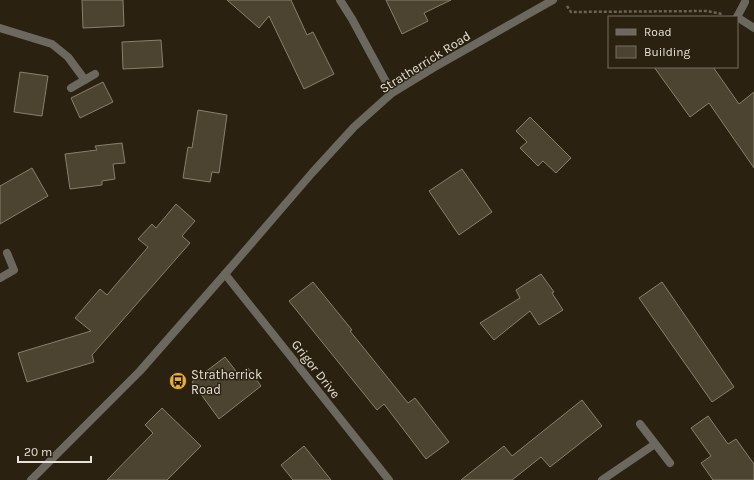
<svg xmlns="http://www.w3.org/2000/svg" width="754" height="480" viewBox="0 0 754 480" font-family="Karla,sans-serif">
<rect width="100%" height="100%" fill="#2a2110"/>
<path fill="#4d4331" stroke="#8a7f6c" d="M 82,0 L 123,0 L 124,26 L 83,28 Z
M 227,0 L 291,0 L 307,35 L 313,32 L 334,74 L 304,89 L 269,16 L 259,28 Z
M 386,0 L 451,0 L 424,13 L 428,21 L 402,34 Z
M 161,40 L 163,67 L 123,69 L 122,42 Z
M 654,67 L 713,67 L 739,104 L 754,92 L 754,168 L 709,103 L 690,117 Z
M 20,72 L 48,76 L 42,116 L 14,112 Z
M 103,82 L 113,102 L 80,118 L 71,98 Z
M 198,110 L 227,115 L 219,173 L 212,172 L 210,182 L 183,178 L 188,147 L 192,148 Z
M 530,117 L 571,158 L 556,173 L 543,161 L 538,166 L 520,148 L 527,142 L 516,131 Z
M 122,143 L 125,163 L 113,164 L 115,179 L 102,181 L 102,185 L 70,189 L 65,154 L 97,150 L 95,146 Z
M 32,168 L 48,196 L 0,224 L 0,186 Z
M 462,169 L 492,212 L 459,235 L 429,191 Z
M 176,204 L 195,221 L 182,236 L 190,243 L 92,355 L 94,362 L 27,382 L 18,353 L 91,331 L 75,318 L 100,289 L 107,295 L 148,247 L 138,239 L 152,224 L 156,228 Z
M 541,274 L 554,292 L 552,293 L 563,310 L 539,325 L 530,311 L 494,340 L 480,323 L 520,298 L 516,290 Z
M 313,282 L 352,330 L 350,331 L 408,403 L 415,398 L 449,442 L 426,459 L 384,404 L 377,410 L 289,301 Z
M 662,282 L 734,387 L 712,402 L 639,298 Z
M 225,357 L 239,375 L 248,368 L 261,386 L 219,419 L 192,382 Z
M 582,400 L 602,426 L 550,467 L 541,457 L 512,480 L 461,480 L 504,446 L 512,456 Z
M 162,408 L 201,446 L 167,480 L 107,480 L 153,433 L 145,425 Z
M 708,416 L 728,444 L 736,439 L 754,464 L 754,480 L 713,480 L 701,463 L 711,456 L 691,428 Z
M 304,446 L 331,480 L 293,480 L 281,465 Z"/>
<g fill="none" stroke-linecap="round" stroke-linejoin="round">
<path stroke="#6b6354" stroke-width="2.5" stroke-dasharray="3 2" stroke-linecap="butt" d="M 567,6 L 571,12 L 707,11 L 722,14"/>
<path stroke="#6c675f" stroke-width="8" d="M 340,0 L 352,19 L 392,93
M 745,2 L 737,17 L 754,28
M 0,28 L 52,44 L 68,57 L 85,80
M 71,88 L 95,74
M 225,274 L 389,480
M 0,278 L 14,270 L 7,253
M 640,424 L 670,463
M 602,480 L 655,444"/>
<path stroke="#6c675f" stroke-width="8" d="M 31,480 L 140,371 L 225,274 L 312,173 L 354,127 L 392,93 L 433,68 L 553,0"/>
</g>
<defs>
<symbol id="bus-disc" viewBox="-11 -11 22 22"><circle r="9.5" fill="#e7ac36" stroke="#2a2110"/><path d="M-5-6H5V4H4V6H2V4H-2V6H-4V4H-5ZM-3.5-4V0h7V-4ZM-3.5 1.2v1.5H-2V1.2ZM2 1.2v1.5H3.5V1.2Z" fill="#111"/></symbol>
</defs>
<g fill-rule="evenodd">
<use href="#bus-disc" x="168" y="371" width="20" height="20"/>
</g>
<g text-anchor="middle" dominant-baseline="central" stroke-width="3" stroke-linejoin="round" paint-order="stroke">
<g font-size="13" fill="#e7e1d7" stroke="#2a2110">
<text transform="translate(425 62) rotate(-32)">Stratherrick Road</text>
<text transform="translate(316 369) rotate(52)">Grigor Drive</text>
</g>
<g font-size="13" fill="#e7e1d7" stroke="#2a2110" text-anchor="start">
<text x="191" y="374">Stratherrick<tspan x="191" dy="15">Road</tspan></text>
</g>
</g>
<rect x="608" y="16" width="130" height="52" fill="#2a2110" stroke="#766e60"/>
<rect x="616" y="29" width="20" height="6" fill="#6c675f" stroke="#766e60"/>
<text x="644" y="36" font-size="12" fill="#e7e1d7">Road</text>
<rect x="616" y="46" width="20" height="12" fill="#4d4331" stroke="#766e60"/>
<text x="644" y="56" font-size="12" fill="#e7e1d7">Building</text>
<path d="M18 456v6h73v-6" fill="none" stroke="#e7e1d7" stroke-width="2"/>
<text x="24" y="456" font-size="12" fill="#e7e1d7" stroke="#2a2110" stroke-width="3" paint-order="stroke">20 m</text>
</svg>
